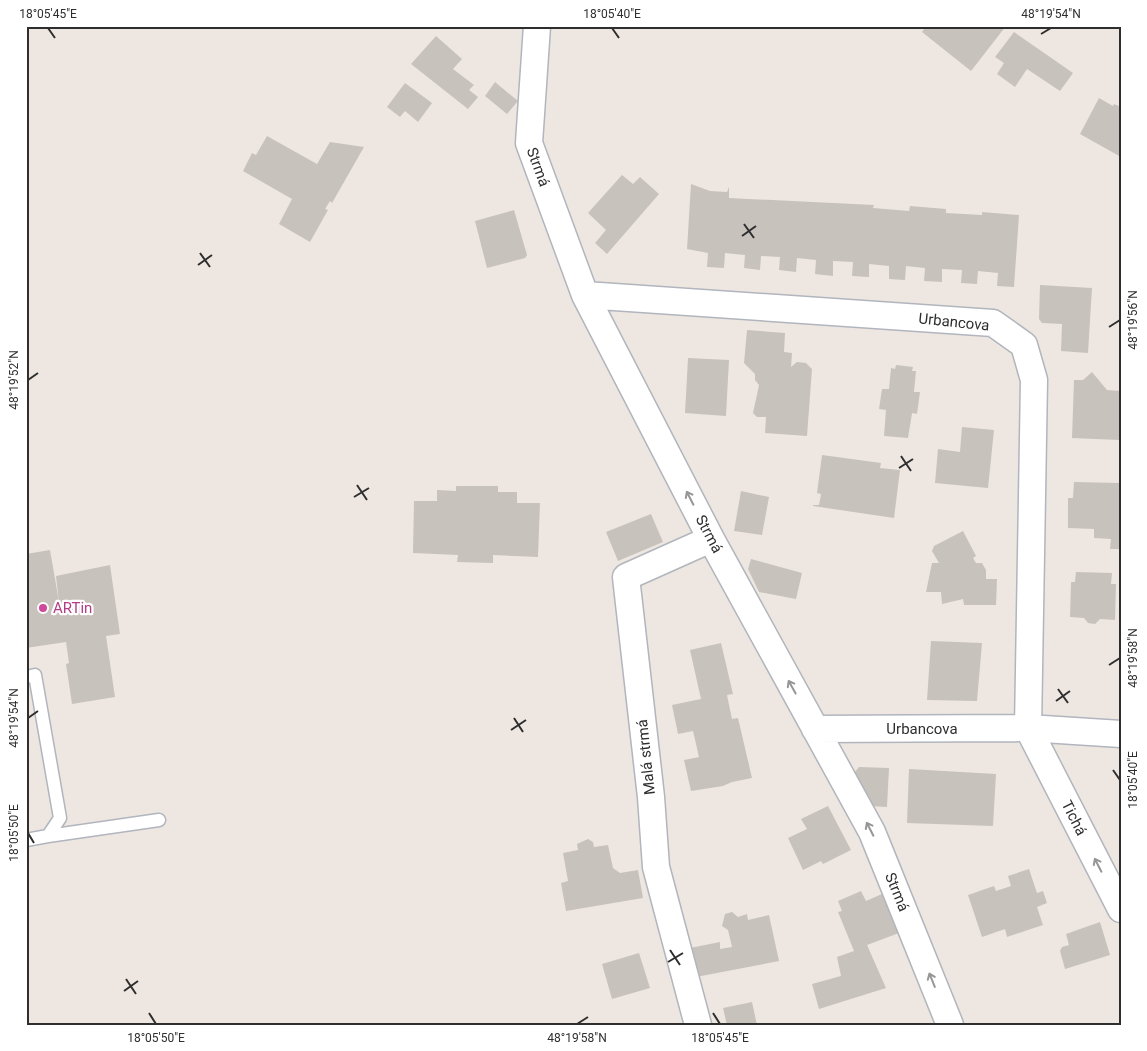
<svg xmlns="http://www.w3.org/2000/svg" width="1147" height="1051" viewBox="0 0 1147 1051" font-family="Roboto,sans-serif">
<rect width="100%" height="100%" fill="#eee7e1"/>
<path fill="#c7c2bc" d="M 926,26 L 1006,26 L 971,71 L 922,32 Z
M 1014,32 L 1073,73 L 1060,91 L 1027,69 L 1015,87 L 997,74 L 1004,63 L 995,57 Z
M 436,36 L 462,59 L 453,69 L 474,85 L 469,90 L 478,97 L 468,109 L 411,64 Z
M 495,82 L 518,101 L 507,114 L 485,96 Z
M 405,83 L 432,103 L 418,122 L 405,111 L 400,117 L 387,107 Z
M 1099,98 L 1113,106 L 1114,104 L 1121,107 L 1121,157 L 1080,134 Z
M 267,136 L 317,164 L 330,142 L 364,147 L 332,203 L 330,201 L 325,209 L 328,210 L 310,242 L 279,224 L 292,199 L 243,171 L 252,153 L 256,155 Z
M 622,175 L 633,184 L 640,177 L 659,194 L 607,254 L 595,243 L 606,230 L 588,213 Z
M 691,184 L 710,191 L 727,192 L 729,187 L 729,198 L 874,205 L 873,208 L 909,211 L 910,206 L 946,209 L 946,213 L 982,215 L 982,212 L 1019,215 L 1014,287 L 997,286 L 998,273 L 978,271 L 977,284 L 961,283 L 962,270 L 942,269 L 942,282 L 924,281 L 925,268 L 906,266 L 905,280 L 889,279 L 889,266 L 869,264 L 869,277 L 852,276 L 853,262 L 833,261 L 833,276 L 815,274 L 816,260 L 797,258 L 796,272 L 779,270 L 780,257 L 761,256 L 760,270 L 744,268 L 745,255 L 725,253 L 724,268 L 707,267 L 708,253 L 687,249 Z
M 514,210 L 527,255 L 525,258 L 487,268 L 475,221 Z
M 1040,285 L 1092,288 L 1088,353 L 1061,351 L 1062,324 L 1042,323 L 1039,319 Z
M 747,330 L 785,333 L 784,352 L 792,353 L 791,367 L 797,362 L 806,363 L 812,369 L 807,436 L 765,433 L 766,417 L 757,417 L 753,413 L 759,385 L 755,380 L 755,374 L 744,363 Z
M 688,358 L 729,360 L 726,416 L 685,413 Z
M 896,365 L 913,367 L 912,371 L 916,371 L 914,392 L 920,392 L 917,414 L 912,413 L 908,438 L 884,436 L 886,410 L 879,409 L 882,389 L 889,389 L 891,368 L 895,369 Z
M 1092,372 L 1107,390 L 1121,391 L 1119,440 L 1072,438 L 1074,380 L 1083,380 Z
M 962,427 L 994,430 L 988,488 L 935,483 L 938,449 L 960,452 Z
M 822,455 L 881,463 L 880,468 L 900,470 L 894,518 L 813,506 L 813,505 L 819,505 L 821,494 L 817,493 Z
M 1074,482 L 1121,483 L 1121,549 L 1110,549 L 1111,539 L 1094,538 L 1094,529 L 1068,528 L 1068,498 L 1073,498 Z
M 456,486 L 498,486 L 498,492 L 517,492 L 517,503 L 540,503 L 538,557 L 493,555 L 493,563 L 457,562 L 458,555 L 413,553 L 414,501 L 437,501 L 437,490 L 456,491 Z
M 741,491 L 769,497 L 762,535 L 734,531 Z
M 651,514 L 663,542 L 618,561 L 606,532 Z
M 963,531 L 976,556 L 973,558 L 976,563 L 982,563 L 986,570 L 986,579 L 997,579 L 996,605 L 964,605 L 963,599 L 942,604 L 941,592 L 926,592 L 932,563 L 939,563 L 932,551 L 934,546 Z
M 50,550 L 59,602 L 56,576 L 110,565 L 120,634 L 106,636 L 115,697 L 72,704 L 66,664 L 69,663 L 66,642 L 26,648 L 26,554 Z
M 751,559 L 802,573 L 796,599 L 759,592 L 748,569 Z
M 1076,572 L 1112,573 L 1111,584 L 1116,584 L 1115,620 L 1100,619 L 1095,624 L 1088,623 L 1084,618 L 1070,617 L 1071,582 L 1075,582 Z
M 931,641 L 982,643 L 977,701 L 927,700 Z
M 721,643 L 733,694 L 727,695 L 732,719 L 738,718 L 752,778 L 732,782 L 723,786 L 691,791 L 684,760 L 699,757 L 693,731 L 678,734 L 672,705 L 701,699 L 690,650 Z
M 859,767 L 889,768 L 887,807 L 870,806 L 854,773 Z
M 909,769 L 996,774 L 993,826 L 907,823 Z
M 828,806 L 851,850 L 823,864 L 821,861 L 803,870 L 788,838 L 807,829 L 801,819 Z
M 588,839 L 593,842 L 594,847 L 608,845 L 613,868 L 620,873 L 638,870 L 643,898 L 566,911 L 561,883 L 568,881 L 563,853 L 578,850 L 577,844 Z
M 1029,869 L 1037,893 L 1043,891 L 1047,903 L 1037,907 L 1043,925 L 1007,937 L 1005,929 L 982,937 L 968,895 L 994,886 L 996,891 L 1011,886 L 1008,876 Z
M 861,891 L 866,901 L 882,894 L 899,933 L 867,945 L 886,988 L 819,1009 L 812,984 L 841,976 L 837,957 L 854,951 L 838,912 L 842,911 L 838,901 Z
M 732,912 L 738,917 L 747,914 L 748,920 L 769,915 L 779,961 L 696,977 L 690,948 L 720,942 L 720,949 L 732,947 L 728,930 L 722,926 L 725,914 Z
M 1100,922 L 1110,955 L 1065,969 L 1060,951 L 1062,947 L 1069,945 L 1066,934 Z
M 639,953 L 650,988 L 612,999 L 602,964 Z
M 752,1002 L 757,1025 L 727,1025 L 723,1008 Z"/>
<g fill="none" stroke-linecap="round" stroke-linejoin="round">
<defs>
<path id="lane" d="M 26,677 L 35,675 L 60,818 L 48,836 L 26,840
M 48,836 L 159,820"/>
<path id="street" d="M 537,26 L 529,143 L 585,295 L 711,539 L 872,832 L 950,1025
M 585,295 L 993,323 L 1024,345 L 1034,380 L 1028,728 L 1121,909
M 815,729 L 1028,728 L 1121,734
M 698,1025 L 656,867 L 651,797 L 626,577 L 711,539"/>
</defs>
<use href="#lane" stroke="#b1b5bd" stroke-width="15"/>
<use href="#street" stroke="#b1b5bd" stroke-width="29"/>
<use href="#lane" stroke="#fff" stroke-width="12"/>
<use href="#street" stroke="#fff" stroke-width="26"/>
</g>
<defs><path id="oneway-shaft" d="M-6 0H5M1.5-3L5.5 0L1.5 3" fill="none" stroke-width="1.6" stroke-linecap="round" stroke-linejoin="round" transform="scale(1.25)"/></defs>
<g stroke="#969696">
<use href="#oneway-shaft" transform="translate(690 498) rotate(-117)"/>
<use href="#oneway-shaft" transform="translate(792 687) rotate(-119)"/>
<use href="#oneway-shaft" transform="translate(870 829) rotate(-117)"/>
<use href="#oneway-shaft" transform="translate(1098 865) rotate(-117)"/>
<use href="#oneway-shaft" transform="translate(932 980) rotate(-112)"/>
</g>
<path fill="none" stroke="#2e2e2e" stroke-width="2" d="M 48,28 L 55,38M 612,28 L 619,38M 1041,34 L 1051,28M 744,224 L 754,238M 742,236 L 756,226M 200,253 L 210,267M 198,265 L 212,255M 1109,327 L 1120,320M 28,380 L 38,373M 901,456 L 911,471M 899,468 L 913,459M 357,485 L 367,500M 354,497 L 369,488M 1109,665 L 1120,658M 1058,689 L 1068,703M 1056,701 L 1070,691M 28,718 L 38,711M 514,718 L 523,732M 511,730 L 526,720M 1113,770 L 1120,780M 28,833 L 34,843M 670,950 L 680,965M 668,962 L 683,953M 126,979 L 136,994M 124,991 L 138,981M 149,1013 L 156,1024M 713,1013 L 720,1024M 577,1024 L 588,1017"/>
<circle fill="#d1479c" stroke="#fff" stroke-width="2" cx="43" cy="608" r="5"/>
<g text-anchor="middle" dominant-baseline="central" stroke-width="4.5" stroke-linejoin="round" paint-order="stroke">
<g font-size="15" fill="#2e2e2e" stroke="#fff">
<text transform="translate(538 167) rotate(70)">Strmá</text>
<text transform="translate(954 322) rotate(6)">Urbancova</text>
<text transform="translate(709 534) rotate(62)">Strmá</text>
<text x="922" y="729">Urbancova</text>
<text transform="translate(646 757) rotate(-96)">Malá strmá</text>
<text transform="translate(1074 818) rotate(63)">Tichá</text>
<text transform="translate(897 892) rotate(68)">Strmá</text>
</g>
<g font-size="15" fill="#b23c85" stroke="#fff" text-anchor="start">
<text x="53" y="608">ARTin</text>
</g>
</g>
<rect width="1147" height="1051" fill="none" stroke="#ffffff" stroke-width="55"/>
<rect x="28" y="28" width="1092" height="996" fill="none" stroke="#2e2e2e" stroke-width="2"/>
<g font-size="12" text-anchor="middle" fill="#2e2e2e">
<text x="48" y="18">18°05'45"E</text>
<text x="612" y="18">18°05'40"E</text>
<text x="1051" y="18">48°19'54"N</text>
<text transform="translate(1133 320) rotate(-90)" y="4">48°19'56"N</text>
<text transform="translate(14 380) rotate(-90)" y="4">48°19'52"N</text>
<text transform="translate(1133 658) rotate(-90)" y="4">48°19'58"N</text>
<text transform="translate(14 718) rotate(-90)" y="4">48°19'54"N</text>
<text transform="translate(1133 780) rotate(-90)" y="4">18°05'40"E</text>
<text transform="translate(14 833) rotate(-90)" y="4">18°05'50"E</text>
<text x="156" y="1042">18°05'50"E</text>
<text x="577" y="1042">48°19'58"N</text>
<text x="720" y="1042">18°05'45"E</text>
</g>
</svg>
